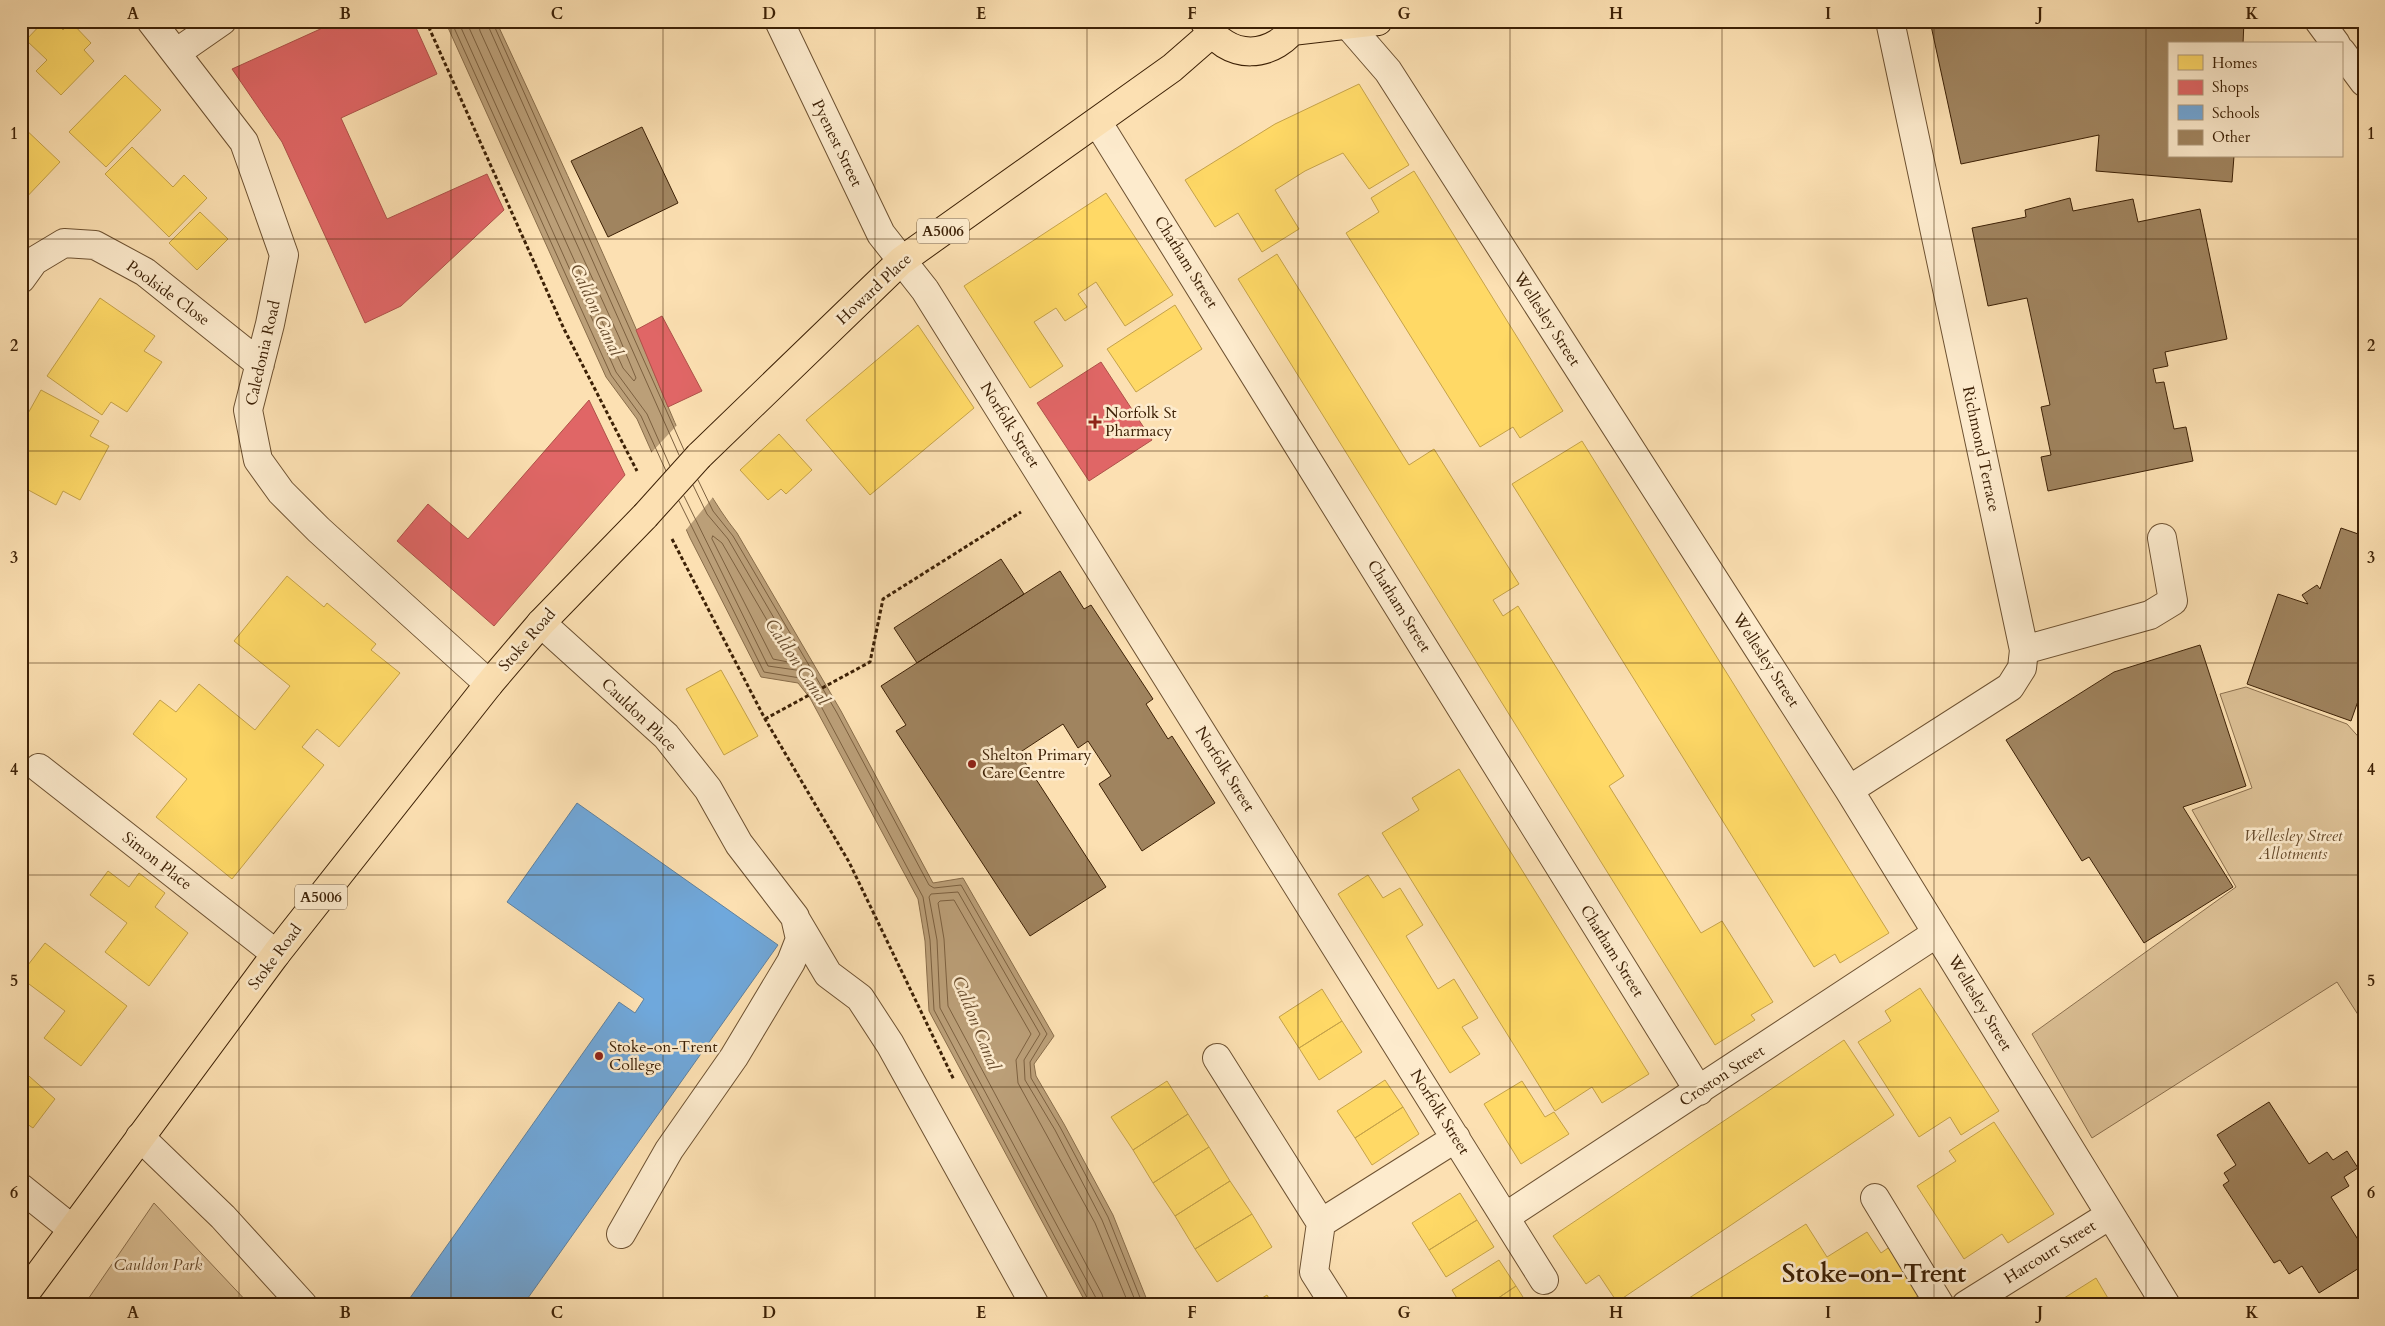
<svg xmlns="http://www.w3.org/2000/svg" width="2385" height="1326" viewBox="0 0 2385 1326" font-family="Cardo,serif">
<rect width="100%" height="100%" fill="#fce0b2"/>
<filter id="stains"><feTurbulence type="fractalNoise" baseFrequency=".004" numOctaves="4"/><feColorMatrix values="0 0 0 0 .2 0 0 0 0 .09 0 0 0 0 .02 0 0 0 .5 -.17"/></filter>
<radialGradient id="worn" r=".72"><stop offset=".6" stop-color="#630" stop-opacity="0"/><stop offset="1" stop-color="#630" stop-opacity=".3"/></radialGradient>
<path fill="#dcc095" stroke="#8c704e" d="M 2246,687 L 2347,724 L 2364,743 L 2364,1024 L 2337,982 L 2092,1138 L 2032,1034 L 2236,887 L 2192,810 L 2252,788 L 2220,694 Z
M 154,1203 L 250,1305 L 84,1305 Z"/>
<path fill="#bb9f78" stroke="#896d4a" d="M 445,21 L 496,21 C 544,124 592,227 637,331 C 665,397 692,477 737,533 L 841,711 L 933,883 L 963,878 L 1054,1036 L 1034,1064 L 1036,1076 L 1064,1124 L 1113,1215 L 1149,1305 L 1087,1305 L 929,1011 L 925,941 L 918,899 L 810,698 L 798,683 L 761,677 L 690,538 L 637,419 L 606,377 Z"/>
<path fill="#fce0b2" d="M 679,423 L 714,496 L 685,531 L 650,454 Z"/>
<path fill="#ffd966" stroke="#c5a249" d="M 44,21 L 54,21 L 63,30 L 71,22 L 91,43 L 84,50 L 94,61 L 61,95 L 36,71 L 47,60 L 26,40 Z
M 125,75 L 161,110 L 106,167 L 69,132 Z
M 1359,84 L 1409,165 L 1369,189 L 1343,153 L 1305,171 L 1275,190 L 1299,229 L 1262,252 L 1238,213 L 1215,227 L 1185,180 L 1275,124 Z
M 21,125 L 60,162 L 21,203 Z
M 132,147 L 173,187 L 184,175 L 207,198 L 169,237 L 105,174 Z
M 1414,171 L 1563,411 L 1520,438 L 1513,427 L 1480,447 L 1346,233 L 1379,212 L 1371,198 Z
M 1106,193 L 1173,295 L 1125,326 L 1096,282 L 1078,294 L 1087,307 L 1065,321 L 1056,308 L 1034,322 L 1063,366 L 1030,388 L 964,286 Z
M 200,212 L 228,239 L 197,270 L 169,243 Z
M 1277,254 L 1409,465 L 1434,449 L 1519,584 L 1493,600 L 1503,616 L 1518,606 L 1624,776 L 1609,786 L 1701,933 L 1722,921 L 1773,1002 L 1751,1015 L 1755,1020 L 1715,1045 L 1238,279 Z
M 100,298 L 155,336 L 144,351 L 162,362 L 127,412 L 111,402 L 102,415 L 47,376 Z
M 1175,305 L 1202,349 L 1136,392 L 1107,349 Z
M 918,325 L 974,408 L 870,495 L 806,420 Z
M 41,390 L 99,421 L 90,436 L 109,446 L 80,500 L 63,491 L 56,505 L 21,486 L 21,426 Z
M 779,434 L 812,470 L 786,494 L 781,489 L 768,500 L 740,470 Z
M 1582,441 L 1889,933 L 1840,963 L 1835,954 L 1814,967 L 1512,484 Z
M 287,576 L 324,607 L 327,603 L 376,644 L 371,650 L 400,673 L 339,747 L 317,729 L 302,747 L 324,765 L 232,879 L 156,817 L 187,779 L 133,734 L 160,700 L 176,712 L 199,684 L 255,730 L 290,686 L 234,641 Z
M 721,670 L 758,736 L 724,755 L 686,689 Z
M 1459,769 L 1649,1074 L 1602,1103 L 1592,1087 L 1555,1111 L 1382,833 L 1419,810 L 1412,798 Z
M 108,871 L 129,887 L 139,873 L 165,893 L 155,907 L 188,933 L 149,986 L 105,952 L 127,923 L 90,895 Z
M 1368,875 L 1383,898 L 1400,888 L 1423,925 L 1406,936 L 1438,989 L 1454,979 L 1478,1018 L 1462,1027 L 1480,1054 L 1450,1073 L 1338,894 Z
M 45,943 L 127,1006 L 81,1066 L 44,1038 L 65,1011 L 21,978 L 21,974 Z
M 1920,988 L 1999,1111 L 1961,1135 L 1950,1117 L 1919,1137 L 1858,1042 L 1891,1021 L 1885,1011 Z
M 1322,989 L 1342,1021 L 1299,1048 L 1279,1017 Z
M 1342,1021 L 1362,1052 L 1319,1080 L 1299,1048 Z
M 1844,1040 L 1894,1115 L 1617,1302 L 1599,1275 L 1586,1284 L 1553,1236 Z
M 21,1069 L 55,1099 L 33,1128 L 21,1120 Z
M 1385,1080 L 1403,1107 L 1355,1138 L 1337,1111 Z
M 1167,1081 L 1188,1114 L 1133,1150 L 1111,1117 Z
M 1522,1081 L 1545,1117 L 1554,1112 L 1569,1134 L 1521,1164 L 1484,1104 Z
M 1403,1107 L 1419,1134 L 1372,1165 L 1355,1138 Z
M 1188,1114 L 1209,1147 L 1153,1183 L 1133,1150 Z
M 1994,1122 L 2054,1214 L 2008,1243 L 2002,1234 L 1964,1259 L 1917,1186 L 1956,1161 L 1949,1151 Z
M 1209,1147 L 1230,1181 L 1175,1216 L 1153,1183 Z
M 1230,1181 L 1252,1214 L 1195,1249 L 1175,1216 Z
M 1460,1193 L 1477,1220 L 1429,1250 L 1412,1223 Z
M 1252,1214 L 1272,1247 L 1217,1282 L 1195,1249 Z
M 1477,1220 L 1494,1247 L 1446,1277 L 1429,1250 Z
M 1806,1224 L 1827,1257 L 1867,1232 L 1881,1253 L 1891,1246 L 1921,1294 L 1904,1305 L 1678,1305 Z
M 1499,1260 L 1516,1286 L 1488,1305 L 1461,1305 L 1452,1290 Z
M 2096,1278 L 2112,1305 L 2053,1305 Z
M 1516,1286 L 1528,1305 L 1488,1305 Z
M 1267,1295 L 1273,1305 L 1251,1305 Z"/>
<path fill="#e06666" stroke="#af5149" d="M 338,21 L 413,21 L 437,74 L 341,118 L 387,219 L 487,174 L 504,210 L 401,306 L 365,323 L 282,142 L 232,69 Z
M 662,316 L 702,391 L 668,407 L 636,330 Z
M 1101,362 L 1152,440 L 1089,481 L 1037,403 Z
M 589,400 L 625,475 L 494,626 L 397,541 L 428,504 L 468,539 Z"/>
<path fill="#6fa8dc" stroke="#60809c" d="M 577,803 L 778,945 L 523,1305 L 405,1305 L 619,1002 L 635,1013 L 644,999 L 507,902 Z"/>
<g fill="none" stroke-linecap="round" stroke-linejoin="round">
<path stroke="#7c603f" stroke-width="1" d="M 451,21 L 611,375 L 641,416 L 666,471
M 458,21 L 616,372 L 647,414 L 670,466
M 466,21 L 623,368 L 634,381 L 636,378 L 619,337 L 480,31 L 478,21
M 486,21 L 679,455
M 492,21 L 684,450
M 698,480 L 713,511 L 733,536 L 837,713 L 929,885 L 934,888 L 961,885 L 1047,1034 L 1030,1062 L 1031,1078 L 1060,1127 L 1108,1217 L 1143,1305
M 684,496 L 768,666 L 803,671 L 803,668 L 728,539 L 707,514 L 693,485
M 679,501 L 764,672 L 800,678 L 815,695 L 923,897 L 930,940 L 934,1010 L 1091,1305
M 713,536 L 722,543 L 789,658 L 788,662 L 773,659 L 712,539 Z
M 1097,1305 L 1096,1298 L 940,1008 L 937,940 L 929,897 L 931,894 L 958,892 L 1040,1034 L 1024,1060 L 1025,1080 L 1055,1130 L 1102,1220 L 1137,1305
M 1105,1305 L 1102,1294 L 948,1006 L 944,939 L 938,903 L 940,901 L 954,900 L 1031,1034 L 1016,1060 L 1018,1083 L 1095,1223 L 1129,1305"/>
</g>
<path fill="#a0845f" stroke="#3d2106" d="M 1930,21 L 2244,21 L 2243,44 L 2169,44 L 2169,156 L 2234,156 L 2232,182 L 2096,171 L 2099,135 L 1961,164 Z
M 642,127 L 678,203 L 608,237 L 571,161 Z
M 2070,198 L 2073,211 L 2133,199 L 2138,222 L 2200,209 L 2227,339 L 2165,352 L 2168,366 L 2153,369 L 2156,383 L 2164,382 L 2174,429 L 2186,427 L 2193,461 L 2048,491 L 2041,457 L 2051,455 L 2041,407 L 2050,405 L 2027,298 L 1988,306 L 1972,228 L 2026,217 L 2025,210 Z
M 2341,528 L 2364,536 L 2364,684 L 2351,721 L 2247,684 L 2278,594 L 2308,604 L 2302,595 L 2317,585 L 2320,589 Z
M 1001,559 L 1024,594 L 917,663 L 894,628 Z
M 1060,571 L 1084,609 L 1091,605 L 1153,699 L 1146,704 L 1168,739 L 1172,736 L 1215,803 L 1142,851 L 1099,784 L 1111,776 L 1088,741 L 1078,748 L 1063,724 L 1019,753 L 1106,887 L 1030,936 L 896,731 L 906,725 L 881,686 Z
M 2200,645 L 2246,786 L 2183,807 L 2233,887 L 2144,943 L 2089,857 L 2082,861 L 2006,740 L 2114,672 Z
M 2269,1102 L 2309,1164 L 2327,1152 L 2333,1160 L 2347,1151 L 2358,1168 L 2344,1177 L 2349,1186 L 2331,1197 L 2364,1249 L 2364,1265 L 2319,1293 L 2302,1266 L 2289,1274 L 2280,1260 L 2274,1263 L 2223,1185 L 2229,1181 L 2224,1173 L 2236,1165 L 2217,1135 Z"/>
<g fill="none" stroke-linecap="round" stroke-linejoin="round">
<defs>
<path id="minor" d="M 151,21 L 244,142 L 284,255 L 270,324 L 248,410 L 258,460 L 281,492 L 319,530 L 489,684
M 779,21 L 881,234 L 925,290 L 1544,1280
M 2319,21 L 2336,44
M 1349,26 L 1388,71 L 1849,790 L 2166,1305
M 2341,51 L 2364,82
M 176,53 L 222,21
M 1098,123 L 1699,1091
M 21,279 L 34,261 L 64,243 L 95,245 L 145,272 L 260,364
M 541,623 L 666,736 L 708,789 L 739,844 L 795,917 L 800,939 L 791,962 L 734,1057 L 669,1150 L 621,1234
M 2024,650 L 2150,615 L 2173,601 L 2162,538
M 39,768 L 276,954
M 1849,790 L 2010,687 L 2022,668 L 2024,650 L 1890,21
M 796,920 L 828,974 L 860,998 L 890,1044 L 1035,1305
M 1217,1058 L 1321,1223 L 1456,1138
M 140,1137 L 223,1217 L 303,1305
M 21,1188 L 72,1229
M 1875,1198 L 1940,1305
M 1505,1217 L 1937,933
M 1321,1223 L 1314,1272 L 1335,1305
M 1966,1305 L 2110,1215"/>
<path id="major" d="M 1204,21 C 1226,62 1275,61 1299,21
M 1292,31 L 1378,21
M 699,456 L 901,261 L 1172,68 L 1211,34
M 21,1299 L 276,954 L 489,684 L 541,623 L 645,516"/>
</defs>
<use href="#minor" stroke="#6d5131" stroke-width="30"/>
<use href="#major" stroke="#3d2106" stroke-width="30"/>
<path stroke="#3d2106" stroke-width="3" stroke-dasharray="4 2.5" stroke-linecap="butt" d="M 426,21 L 564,329 L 637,471
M 672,539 L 765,719 L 849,862 L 954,1080
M 765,719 L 870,662 L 883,599 L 1021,512"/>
<use href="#minor" stroke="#fdebcd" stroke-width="28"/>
<use href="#major" stroke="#fce0b2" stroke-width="28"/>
<defs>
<path id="major-bridge" d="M 645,516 L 699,456"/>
</defs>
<use href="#major-bridge" stroke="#3d2106" stroke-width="30" stroke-linecap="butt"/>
<use href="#major-bridge" stroke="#fce0b2" stroke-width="28"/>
</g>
<path fill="none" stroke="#3d2106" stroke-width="1" stroke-opacity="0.55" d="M 239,21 L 239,1305M 451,21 L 451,1305M 663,21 L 663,1305M 875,21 L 875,1305M 1087,21 L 1087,1305M 1298,21 L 1298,1305M 1510,21 L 1510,1305M 1722,21 L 1722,1305M 1934,21 L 1934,1305M 2146,21 L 2146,1305M 21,239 L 2364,239M 21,451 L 2364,451M 21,663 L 2364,663M 21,875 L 2364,875M 21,1087 L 2364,1087"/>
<g fill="#8f2418" stroke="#fdebcd" stroke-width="2">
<path d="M1092.5 414.5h5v5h5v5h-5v5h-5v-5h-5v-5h5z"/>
<circle cx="972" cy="764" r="5"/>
<circle cx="599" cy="1056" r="5"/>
</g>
<g text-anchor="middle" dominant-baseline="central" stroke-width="5" stroke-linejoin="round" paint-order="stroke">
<g fill="#fdebcd" stroke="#775e42" stroke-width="1">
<rect x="917" y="218.5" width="52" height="25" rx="4"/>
<rect x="295" y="884.5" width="52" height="25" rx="4"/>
</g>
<g font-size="15" font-weight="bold" fill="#3d2106">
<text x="943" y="231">A5006</text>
<text x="321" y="897">A5006</text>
</g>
<g font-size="16" fill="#3d2106" stroke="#fdebcd">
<text transform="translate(837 143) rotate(64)">Pyenest Street</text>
<text transform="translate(1186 262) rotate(58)">Chatham Street</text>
<text transform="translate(874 289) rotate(-43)">Howard Place</text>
<text transform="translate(168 293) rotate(36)">Poolside Close</text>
<text transform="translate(1547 319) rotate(57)">Wellesley Street</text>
<text transform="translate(263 353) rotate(-77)">Caledonia Road</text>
<text transform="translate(1010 425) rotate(58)">Norfolk Street</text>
<text transform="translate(1981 449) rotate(78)">Richmond Terrace</text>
<text transform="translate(1399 606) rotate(58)">Chatham Street</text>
<text transform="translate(527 640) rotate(-49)">Stoke Road</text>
<text transform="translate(1766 660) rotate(57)">Wellesley Street</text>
<text transform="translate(639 715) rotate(44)">Cauldon Place</text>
<text transform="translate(1225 769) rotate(58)">Norfolk Street</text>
<text transform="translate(157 861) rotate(38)">Simon Place</text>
<text transform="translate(1612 951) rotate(58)">Chatham Street</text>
<text transform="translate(275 957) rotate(-53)">Stoke Road</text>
<text transform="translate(1980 1003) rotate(59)">Wellesley Street</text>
<text transform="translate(1722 1076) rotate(-33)">Croston Street</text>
<text transform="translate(1440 1112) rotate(58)">Norfolk Street</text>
<text transform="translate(2050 1252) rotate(-32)">Harcourt Street</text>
</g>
<g font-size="16" fill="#3d2106" stroke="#fdebcd" text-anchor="start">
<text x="1105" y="413">Norfolk St<tspan x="1105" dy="18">Pharmacy</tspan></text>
<text x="982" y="755">Shelton Primary<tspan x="982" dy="18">Care Centre</tspan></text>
<text x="609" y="1047">Stoke-on-Trent<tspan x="609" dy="18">College</tspan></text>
</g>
<g font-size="16" font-style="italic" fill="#65492a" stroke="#fdebcd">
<text x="2293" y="836">Wellesley Street<tspan x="2293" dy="18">Allotments</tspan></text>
<text x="158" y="1265">Cauldon Park</text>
</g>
<g font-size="18" font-style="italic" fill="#694d2e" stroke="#fdebcd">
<text transform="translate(596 310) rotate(65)">Caldon Canal</text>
<text transform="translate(797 662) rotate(56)">Caldon Canal</text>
<text transform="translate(976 1023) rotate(68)">Caldon Canal</text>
</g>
<g font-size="26" font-weight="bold" fill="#3d2106" stroke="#fdebcd">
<text x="1874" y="1273">Stoke-on-Trent</text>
</g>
</g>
<rect width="2385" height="1326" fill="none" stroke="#fce0b2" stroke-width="55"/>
<rect x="2168" y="42" width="175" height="115" fill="#fdebcd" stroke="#b09a7d"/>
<rect x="2178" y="55" width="25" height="15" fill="#ffd966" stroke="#b09a7d"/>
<text x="2212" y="68" font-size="15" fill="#3d2106">Homes</text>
<rect x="2178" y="80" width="25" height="15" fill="#e06666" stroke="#b09a7d"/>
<text x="2212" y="92" font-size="15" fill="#3d2106">Shops</text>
<rect x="2178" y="105" width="25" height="15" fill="#6fa8dc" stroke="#b09a7d"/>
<text x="2212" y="118" font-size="15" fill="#3d2106">Schools</text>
<rect x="2178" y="130" width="25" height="15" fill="#a0845f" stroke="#b09a7d"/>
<text x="2212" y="142" font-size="15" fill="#3d2106">Other</text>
<rect x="28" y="28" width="2330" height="1270" fill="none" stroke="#3d2106" stroke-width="2"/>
<g font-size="16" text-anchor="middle" font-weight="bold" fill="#3d2106">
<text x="133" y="19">A</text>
<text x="345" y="19">B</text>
<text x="557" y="19">C</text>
<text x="769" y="19">D</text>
<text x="981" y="19">E</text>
<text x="1192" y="19">F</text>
<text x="1404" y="19">G</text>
<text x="1616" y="19">H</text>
<text x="1828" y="19">I</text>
<text x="2040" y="19">J</text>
<text x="2252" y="19">K</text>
<text x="14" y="139">1</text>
<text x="2371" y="139">1</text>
<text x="14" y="351">2</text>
<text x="2371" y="351">2</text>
<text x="14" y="563">3</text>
<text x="2371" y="563">3</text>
<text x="14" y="775">4</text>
<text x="2371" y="775">4</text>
<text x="14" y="986">5</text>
<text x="2371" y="986">5</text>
<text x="14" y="1198">6</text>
<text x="2371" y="1198">6</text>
<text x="133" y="1318">A</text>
<text x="345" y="1318">B</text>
<text x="557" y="1318">C</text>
<text x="769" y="1318">D</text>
<text x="981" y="1318">E</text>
<text x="1192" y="1318">F</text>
<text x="1404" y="1318">G</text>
<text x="1616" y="1318">H</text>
<text x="1828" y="1318">I</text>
<text x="2040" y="1318">J</text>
<text x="2252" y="1318">K</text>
</g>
<rect width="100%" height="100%" filter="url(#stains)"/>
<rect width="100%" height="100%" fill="url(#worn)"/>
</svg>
